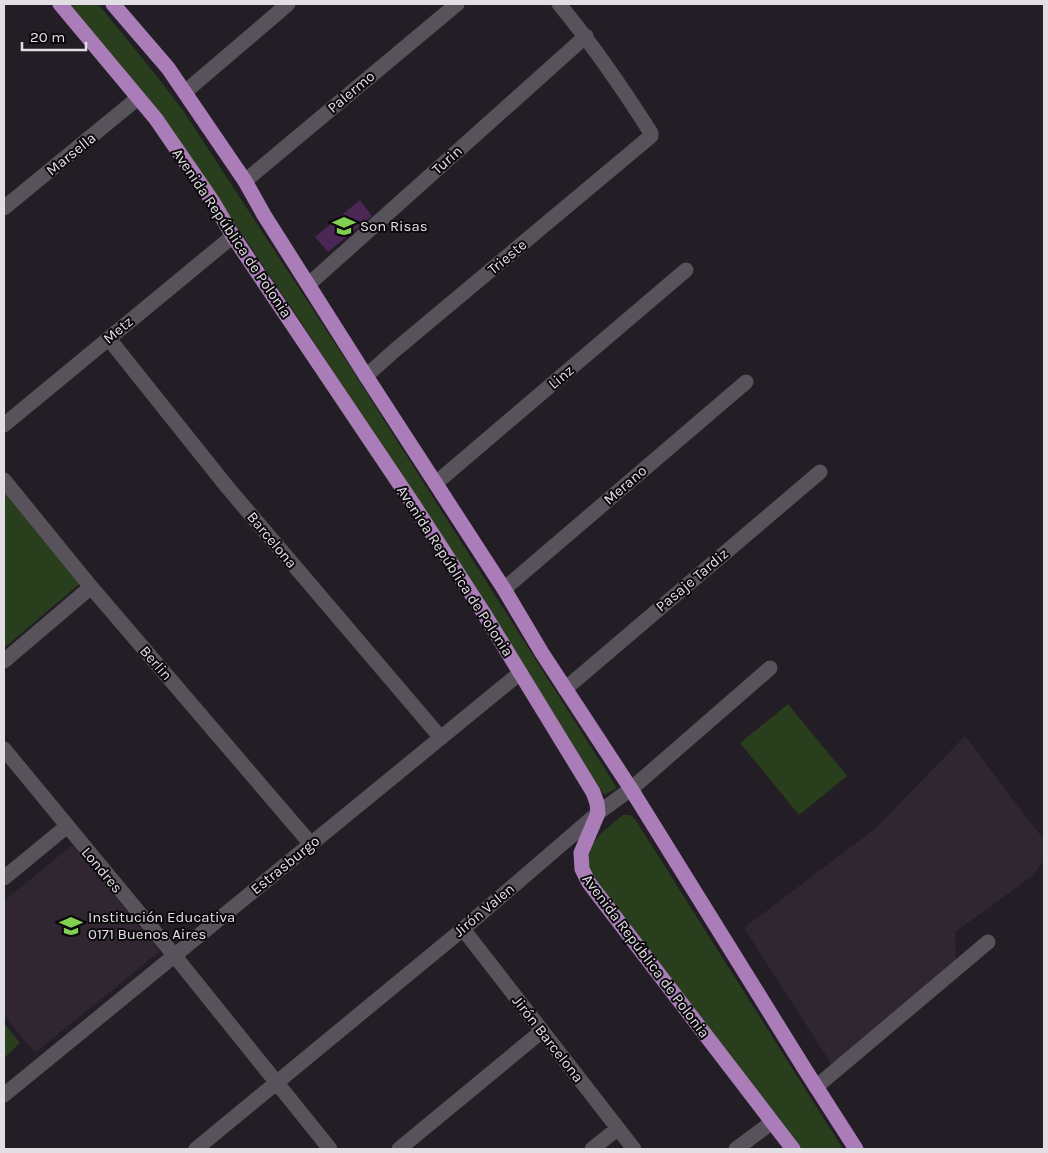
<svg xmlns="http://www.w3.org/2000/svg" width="1048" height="1153" viewBox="0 0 1048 1153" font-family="Karla,sans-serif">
<rect width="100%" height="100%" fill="#231e25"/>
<path fill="#2f2632" d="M 965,736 L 1044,840 L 1044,861 L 1031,877 L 955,932 L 956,966 L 832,1065 L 744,928 L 876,828 Z
M 72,845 L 160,951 L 35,1053 L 4,1015 L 4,901 Z"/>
<path fill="#293e1d" d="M 69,4 L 98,4 L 159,79 L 184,112 L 351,368 L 617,788 L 604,795 L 409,488 L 297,316 L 223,206 Z
M 4,485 L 83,581 L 4,648 Z
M 788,704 L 847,776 L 799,815 L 740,743 Z
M 623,815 L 630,815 L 635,819 L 843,1149 L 801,1149 L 712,1036 L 594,881 C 579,847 599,835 623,815 Z
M 4,1023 L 20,1043 L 4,1058 Z"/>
<path fill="#4a2755" d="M 360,200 L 372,216 L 328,252 L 315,237 Z"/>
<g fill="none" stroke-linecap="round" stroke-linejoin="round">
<path stroke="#58525a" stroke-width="15" d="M 185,92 L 288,4
M 245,181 L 457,4
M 4,208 L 138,98
M 309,284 L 586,36
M 109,339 L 228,488 L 441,738
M 366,376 L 394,351 L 651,136 L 651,133 C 623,89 593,45 559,4
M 4,425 L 233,236
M 4,480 L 91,587 L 311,844
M 436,483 L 686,270
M 504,589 L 746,382
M 4,661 L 91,587
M 565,689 L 820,472
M 4,749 L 174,955 L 330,1149
M 4,878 L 66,827
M 463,929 L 634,1149
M 816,1087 L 988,942
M 4,1095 L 520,673
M 196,1149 L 463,929 L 598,813 L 631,789 L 770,668
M 399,1149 L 542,1031
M 592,1149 L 617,1129
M 736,1149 L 772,1122"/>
<path stroke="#aa7db9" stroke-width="15" d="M 60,4 L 156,119 L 213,202 L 233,236 L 413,504 L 483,612 L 593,792 L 597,803 L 598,813 L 581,853 L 582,869 L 589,883 L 793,1149
M 113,4 L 168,68 L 245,181 L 264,215 L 366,376 L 504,589 L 542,653 L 631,789 L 806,1071 L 856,1149"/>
</g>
<defs>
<symbol id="school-bare" viewBox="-9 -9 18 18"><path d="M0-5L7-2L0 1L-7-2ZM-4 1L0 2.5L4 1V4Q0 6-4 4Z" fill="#80d051" stroke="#0b090c" stroke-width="2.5" paint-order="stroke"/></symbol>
</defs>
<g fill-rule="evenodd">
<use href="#school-bare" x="328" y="210" width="32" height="32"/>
<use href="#school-bare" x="55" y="910" width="32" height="32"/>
</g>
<g text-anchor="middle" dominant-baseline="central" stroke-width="4" stroke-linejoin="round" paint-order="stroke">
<g font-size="15" fill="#e2dfe4" stroke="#0b090c">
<text transform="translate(351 92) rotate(-40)">Palermo</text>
<text transform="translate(71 154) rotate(-39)">Marsella</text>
<text transform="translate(447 160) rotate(-42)">Turin</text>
<text transform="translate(232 233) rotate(56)">Avenida República de Polonia</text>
<text transform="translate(507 257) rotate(-40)">Trieste</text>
<text transform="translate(118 330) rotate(-40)">Metz</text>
<text transform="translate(561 377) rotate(-40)">Linz</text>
<text transform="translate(625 485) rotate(-41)">Merano</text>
<text transform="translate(272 540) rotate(50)">Barcelona</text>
<text transform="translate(455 571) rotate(57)">Avenida República de Polonia</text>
<text transform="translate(692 580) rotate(-40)">Pasaje Tardiz</text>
<text transform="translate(156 663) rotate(49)">Berlin</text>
<text transform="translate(285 865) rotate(-39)">Estrasburgo</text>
<text transform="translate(102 870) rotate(50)">Londres</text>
<text transform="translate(484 910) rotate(-40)">Jirón Valen</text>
<text transform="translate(646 956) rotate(53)">Avenida República de Polonia</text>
<text transform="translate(548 1039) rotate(52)">Jirón Barcelona</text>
</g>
<g font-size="15" fill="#e2dfe4" stroke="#0b090c" text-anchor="start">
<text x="360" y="226">Son Risas</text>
<text x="88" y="917">Institución Educativa<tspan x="88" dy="17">0171 Buenos Aires</tspan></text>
</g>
</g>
<rect width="1048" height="1153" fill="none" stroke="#e2dfe4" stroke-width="10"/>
<path d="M22 42v8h64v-8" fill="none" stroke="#e2dfe4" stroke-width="2.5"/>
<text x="30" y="42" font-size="15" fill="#e2dfe4" stroke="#0b090c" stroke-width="4" paint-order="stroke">20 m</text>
</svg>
